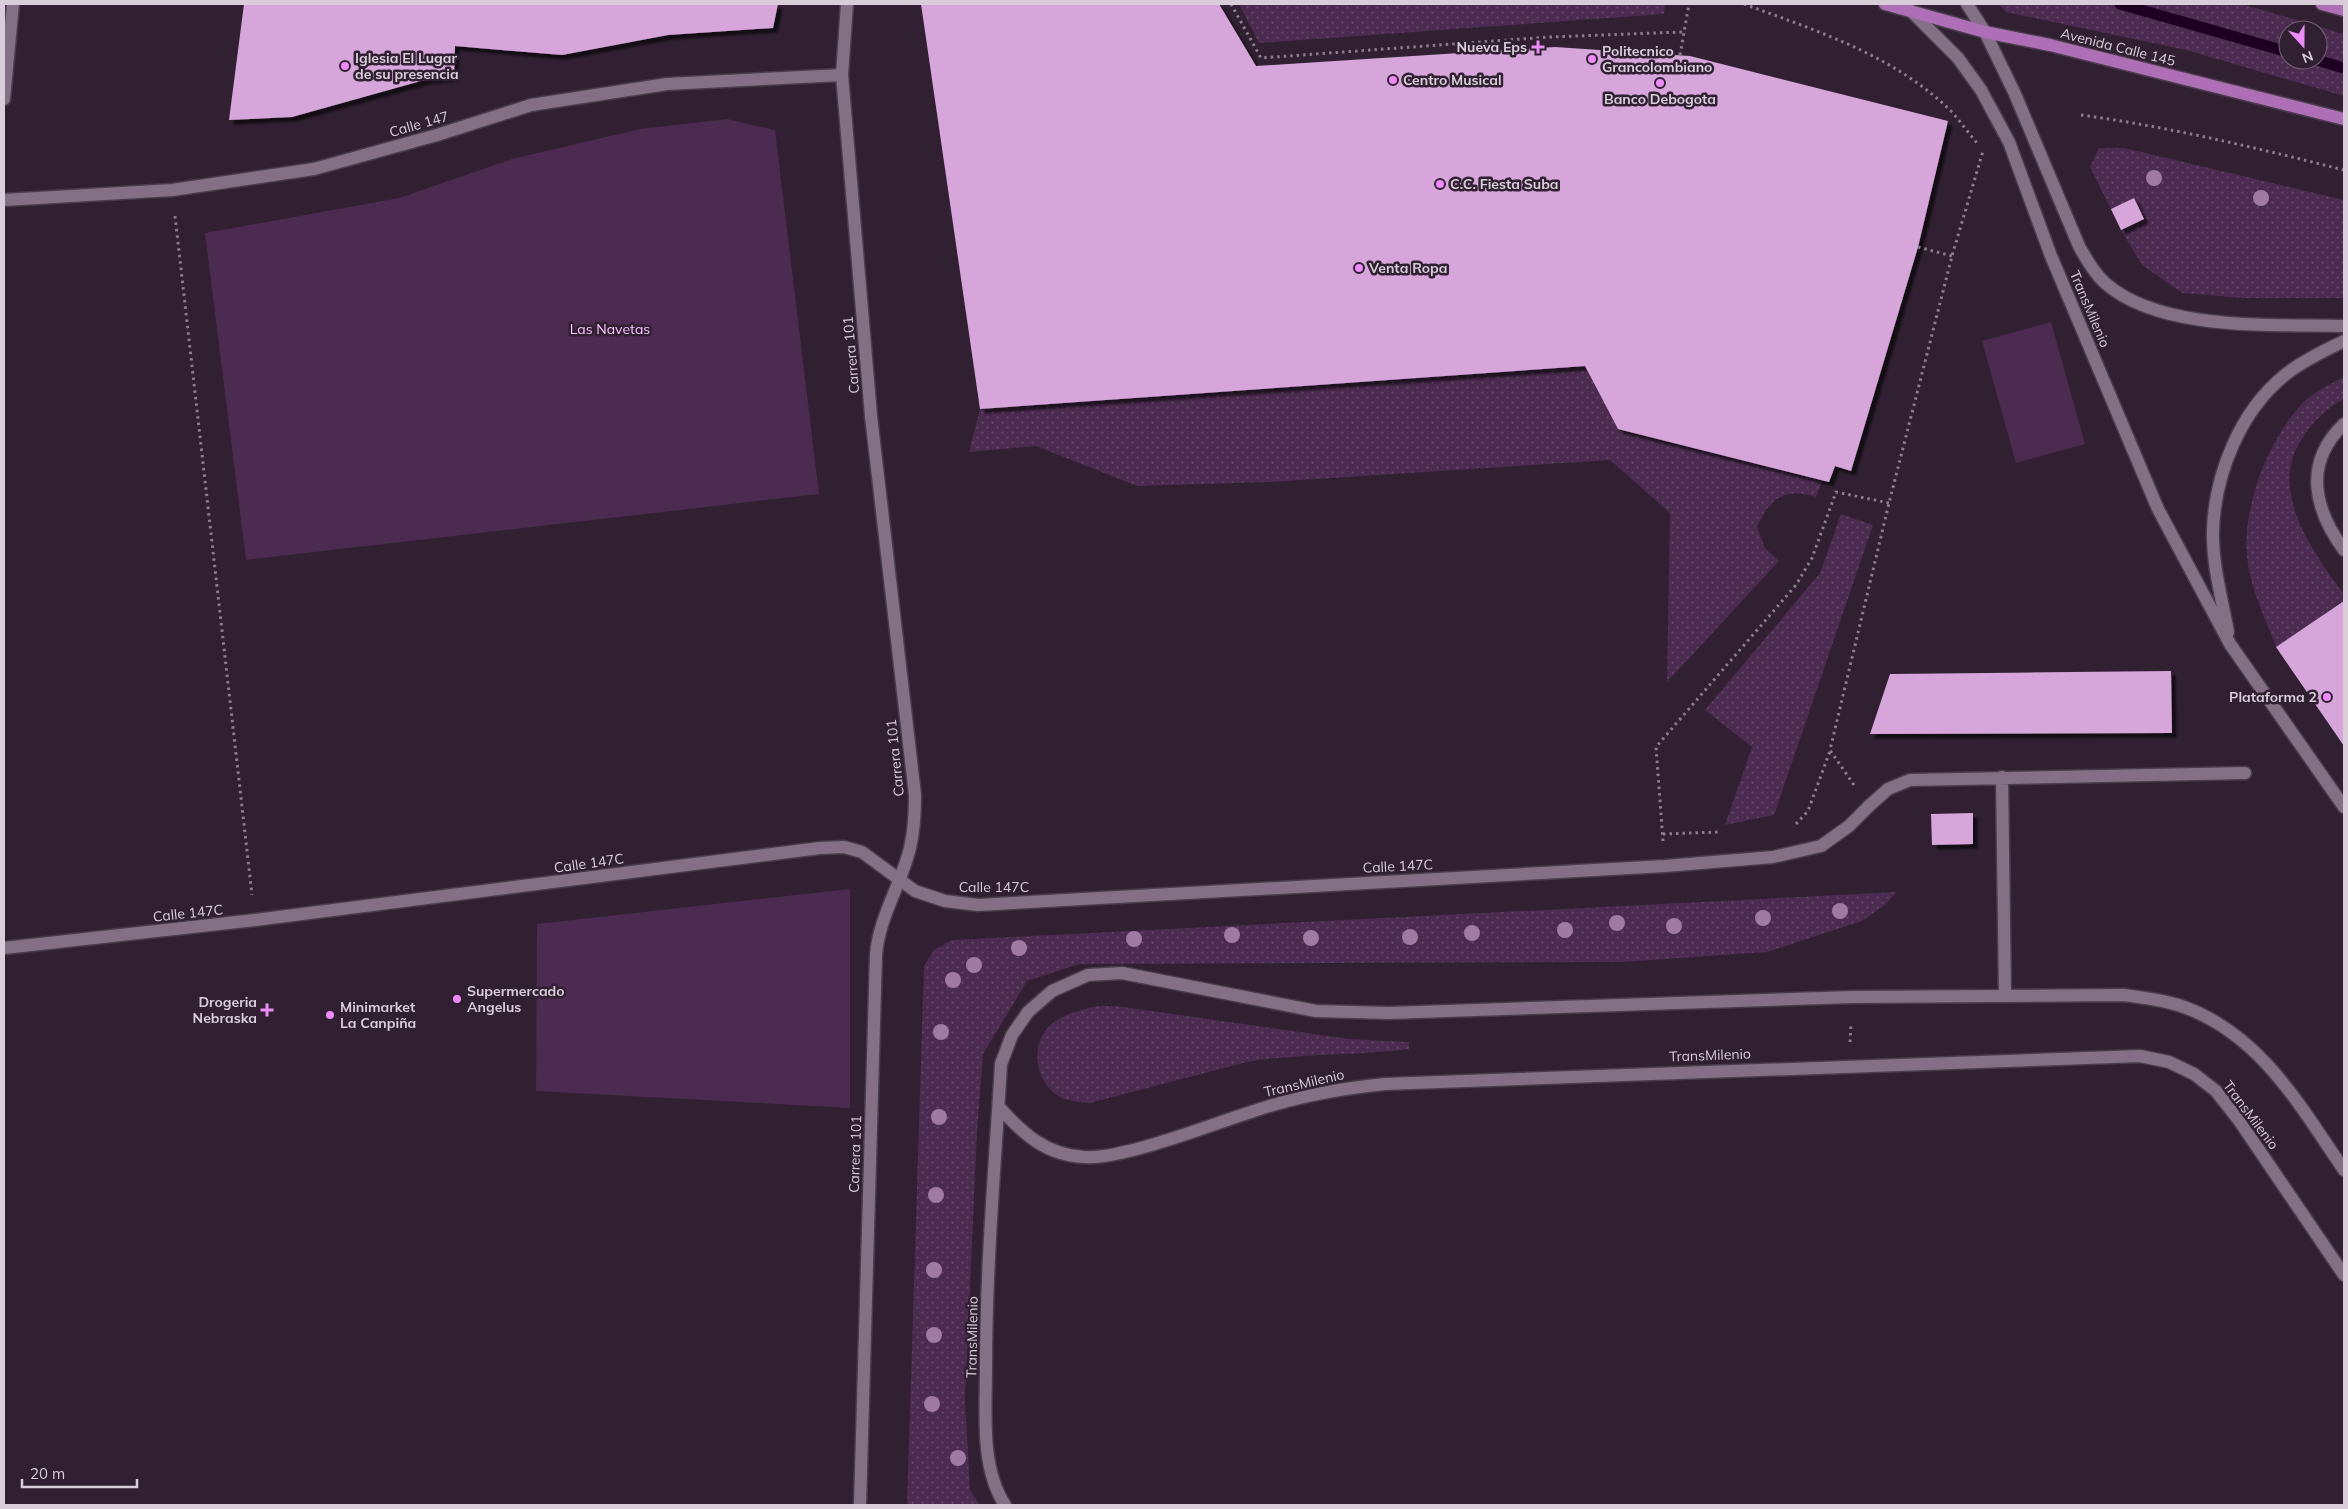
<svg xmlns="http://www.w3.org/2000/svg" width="2348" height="1509" viewBox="0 0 2348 1509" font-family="Mulish,sans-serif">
<defs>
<pattern id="grass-dots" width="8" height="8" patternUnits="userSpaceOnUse" patternTransform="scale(1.25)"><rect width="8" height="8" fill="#4b2b4f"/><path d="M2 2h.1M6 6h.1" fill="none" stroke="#644968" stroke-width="1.8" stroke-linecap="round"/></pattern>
<filter id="shadow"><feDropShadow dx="4.5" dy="4.5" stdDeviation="1" flood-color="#0009"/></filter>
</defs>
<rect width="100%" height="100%" fill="#302032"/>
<path fill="url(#grass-dots)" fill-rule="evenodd" d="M 1239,4 L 1665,4 L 1664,14 L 1259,43 Z
M 1999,4 L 2242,4 L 2344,34 L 2344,96 L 2186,50 L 2006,12 ZM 2288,30 L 2318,30 L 2318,60 L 2288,60 Z
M 2099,148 L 2124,148 L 2344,200 L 2344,298 L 2244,298 L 2182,293 L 2142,265 L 2121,230 L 2090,167 Z
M 1585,366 L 1618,429 L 1822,481 L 1816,497 C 1785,487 1770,498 1757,527 L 1765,548 L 1779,561 L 1667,682 L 1670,513 L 1610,460 L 1270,482 L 1137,486 L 1036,446 L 969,452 L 980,409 Z
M 2344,377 L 2344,399 C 2328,407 2316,419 2305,434 C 2265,489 2312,549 2344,595 L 2344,601 L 2276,647 C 2265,618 2250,588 2247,557 C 2242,506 2269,436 2305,401 C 2316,390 2331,384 2344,377 Z
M 1841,514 L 1873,525 L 1774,815 L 1725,825 L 1752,747 L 1705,710 L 1820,573 Z
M 1897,892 L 1885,905 L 1862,921 L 1767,952 L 1622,962 L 1079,964 L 1027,981 L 983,1054 L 977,1132 L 965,1400 L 970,1490 L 980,1505 L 907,1505 L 924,966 L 934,950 L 952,940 Z
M 1098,1006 L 1116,1006 L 1349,1039 L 1409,1042 L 1409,1049 C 1355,1056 1301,1053 1247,1062 L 1090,1103 C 1079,1102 1070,1102 1060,1097 C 1037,1084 1030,1051 1046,1030 C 1057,1015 1081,1010 1098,1006 Z"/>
<path fill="#4b2b4f" d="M 727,119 L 775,130 L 819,494 L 246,560 L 205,233 L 399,198 L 512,159 L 640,129 Z
M 2051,322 L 2085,444 L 2016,463 L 1982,341 Z
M 850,889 L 850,1108 L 536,1091 L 537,924 Z"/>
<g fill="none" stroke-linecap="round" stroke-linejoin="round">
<path stroke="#1e0023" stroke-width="11" d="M 2120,4 L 2288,52
M 2317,60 L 2344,68"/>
</g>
<path fill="#d6a6db" filter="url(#shadow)" d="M 244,4 L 778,4 L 773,28 L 668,35 L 562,55 L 455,46 L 454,77 L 428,79 L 292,117 L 229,120 Z
M 921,4 L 1219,4 L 1256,66 L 1555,47 L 1690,56 L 1948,121 L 1918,247 L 1851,471 L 1835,466 L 1829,482 L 1618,429 L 1585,366 L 980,409 Z
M 2134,198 L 2144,219 L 2121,230 L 2111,209 Z
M 2344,601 L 2344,746 L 2276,647 Z
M 2171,671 L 2172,733 L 1870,734 L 1890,674 Z
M 1973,813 L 1973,844 L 1932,845 L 1931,814 Z"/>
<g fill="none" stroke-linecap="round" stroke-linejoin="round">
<defs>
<path id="service" d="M 1967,4 L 1985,32 L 2015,94 L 2079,246 C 2086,259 2094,273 2105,283 C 2161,332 2274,324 2344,326
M 1910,10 L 1958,58 L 1981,90 L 2009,142 L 2051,256 L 2158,509 L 2230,644 L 2344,807
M 2344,424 C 2303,463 2314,509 2344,550
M 2228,632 C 2222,599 2212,564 2213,530 C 2215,474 2240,411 2285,375 C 2302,361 2324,351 2344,341
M 2002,777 L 2005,996
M 1869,806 L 1888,789 L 1910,780 L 2245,773
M 999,1107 C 1023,1134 1046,1155 1084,1157 C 1101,1158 1116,1154 1133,1150 C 1181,1138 1226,1119 1273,1105 C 1310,1094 1346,1088 1385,1084 L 2140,1056 L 2169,1062 L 2194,1074 L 2216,1091 L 2238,1119 L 2344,1275
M 1005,1505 C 980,1467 986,1411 986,1368 C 986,1266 995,1165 1001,1064 L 1012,1035 L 1028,1012 L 1052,991 L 1088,975 L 1122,973 L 1316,1011 L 1389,1013 L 1852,997 L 2124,995 C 2144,998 2165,1000 2184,1007 C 2261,1035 2300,1106 2344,1170"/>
<path id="minor" d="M 4,99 L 13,4
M 4,200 L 172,190 L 314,169 L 437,135 L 531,105 L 667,84 L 842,75
M 4,948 L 255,920 L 820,848 L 844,847 L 862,852 L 915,891 L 945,901 L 978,905 L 1665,866 L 1773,857 L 1821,846 L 1849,826 L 1869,806"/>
<path id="tertiary" d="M 847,4 L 842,75 L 871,416 L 915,795 C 915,813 914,831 910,848 C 901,885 879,917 876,955 L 860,1505"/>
<path id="primary" d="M 1885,4 L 1985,32 L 2050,45 L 2344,119
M 2322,4 L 2344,10"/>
</defs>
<use href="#service" stroke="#4a3d4b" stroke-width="15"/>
<use href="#minor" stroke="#4a3d4b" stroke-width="15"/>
<use href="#tertiary" stroke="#4a3d4b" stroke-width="15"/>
<use href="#primary" stroke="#4a3d4b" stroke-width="15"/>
<path stroke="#8b7e8c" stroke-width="3" stroke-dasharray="2.5 4" stroke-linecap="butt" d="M 1231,4 L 1261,58 L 1549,37 L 1683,32
M 1744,4 C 1817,31 1891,54 1949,109 C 1959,119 1968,133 1978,144
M 1680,55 L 1689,4
M 2081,115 C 2170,127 2257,148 2344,170
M 175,216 L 252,895
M 1918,247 L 1952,256
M 1854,785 L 1830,750 L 1889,503 L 1952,256 L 1983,151
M 1796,824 L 1808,811 L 1830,751
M 1663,834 L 1719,832
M 1663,841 L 1656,747 L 1796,585 L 1812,558 L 1836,492 L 1889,503
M 1850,1042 L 1851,1023"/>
<use href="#service" stroke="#837084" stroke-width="12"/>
<use href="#minor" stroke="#837084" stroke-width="12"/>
<use href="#tertiary" stroke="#837084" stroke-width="12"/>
<use href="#primary" stroke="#af6fb6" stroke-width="12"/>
</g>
<g fill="#9f7ba3">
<circle cx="2154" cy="178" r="8"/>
<circle cx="2261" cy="198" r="8"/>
<circle cx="1840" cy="911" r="8"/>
<circle cx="1763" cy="918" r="8"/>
<circle cx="1617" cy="923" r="8"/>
<circle cx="1674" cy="926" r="8"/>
<circle cx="1565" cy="930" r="8"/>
<circle cx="1472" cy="933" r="8"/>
<circle cx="1232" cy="935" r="8"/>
<circle cx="1410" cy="937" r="8"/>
<circle cx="1311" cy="938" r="8"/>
<circle cx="1134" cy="939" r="8"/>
<circle cx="1019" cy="948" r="8"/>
<circle cx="974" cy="965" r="8"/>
<circle cx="953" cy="980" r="8"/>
<circle cx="941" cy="1032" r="8"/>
<circle cx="939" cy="1117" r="8"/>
<circle cx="936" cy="1195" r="8"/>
<circle cx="934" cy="1270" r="8"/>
<circle cx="934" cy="1335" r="8"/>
<circle cx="932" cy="1404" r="8"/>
<circle cx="958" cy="1458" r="8"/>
</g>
<g fill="#ed8cf9" stroke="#302032" stroke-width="2">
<path d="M1535.5 39.5h5v5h5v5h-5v5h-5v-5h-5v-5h5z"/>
<circle cx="1592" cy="59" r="5"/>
<circle cx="345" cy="66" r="5"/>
<circle cx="1393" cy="80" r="5"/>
<circle cx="1660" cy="83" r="5"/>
<circle cx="1440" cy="184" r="5"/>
<circle cx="1359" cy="268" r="5"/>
<circle cx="2327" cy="697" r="5"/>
<circle cx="457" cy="999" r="5"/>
<path d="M264.5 1002.5h5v5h5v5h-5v5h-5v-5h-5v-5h5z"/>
<circle cx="330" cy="1015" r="5"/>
</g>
<g text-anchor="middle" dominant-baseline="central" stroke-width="5" stroke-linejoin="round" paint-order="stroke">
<g font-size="14" font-weight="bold" fill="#d8cdd9" stroke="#302032" text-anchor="start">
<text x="1527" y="47" text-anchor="end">Nueva Eps</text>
<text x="1602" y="51">Politecnico<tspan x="1602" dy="16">Grancolombiano</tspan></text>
<text x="355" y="58">Iglesia El Lugar<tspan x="355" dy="16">de su presencia</tspan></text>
<text x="1403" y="80">Centro Musical</text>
<text x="1660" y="99" text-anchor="middle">Banco Debogota</text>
<text x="1450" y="184">C.C. Fiesta Suba</text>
<text x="1369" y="268">Venta Ropa</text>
<text x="2317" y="697" text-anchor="end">Plataforma 2</text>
<text x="467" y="991">Supermercado<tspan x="467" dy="16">Angelus</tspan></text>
<text x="257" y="1002" text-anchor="end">Drogeria<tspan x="257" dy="16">Nebraska</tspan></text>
<text x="340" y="1007">Minimarket<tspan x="340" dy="16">La Canpiña</tspan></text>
</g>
<g font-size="14" fill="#d8cdd9" stroke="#302032">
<text transform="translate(2118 47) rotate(14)">Avenida Calle 145</text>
<text transform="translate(419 124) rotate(-16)">Calle 147</text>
<text transform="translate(2090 309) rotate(67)">TransMilenio</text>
<text transform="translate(851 355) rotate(-95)">Carrera 101</text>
<text transform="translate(895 758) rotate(-96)">Carrera 101</text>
<text transform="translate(589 863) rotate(-8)">Calle 147C</text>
<text transform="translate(1398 866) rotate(-3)">Calle 147C</text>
<text x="994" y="887">Calle 147C</text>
<text transform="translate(188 913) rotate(-6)">Calle 147C</text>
<text transform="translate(1710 1055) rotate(-2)">TransMilenio</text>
<text transform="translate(1304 1083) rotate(-13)">TransMilenio</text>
<text transform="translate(2251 1115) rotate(53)">TransMilenio</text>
<text transform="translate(855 1154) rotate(-88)">Carrera 101</text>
<text transform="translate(972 1337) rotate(-89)">TransMilenio</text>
</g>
<g font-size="14" fill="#f9c5ff" stroke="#302032">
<text x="610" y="329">Las Navetas</text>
</g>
</g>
<rect width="2348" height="1509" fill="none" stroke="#d8cdd9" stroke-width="10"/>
<g transform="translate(2303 45) rotate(159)"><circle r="24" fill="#302032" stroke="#736575"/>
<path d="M0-4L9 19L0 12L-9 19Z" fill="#ed8cf9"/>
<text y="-8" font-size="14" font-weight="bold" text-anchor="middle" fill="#d8cdd9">N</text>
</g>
<path d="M22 1479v8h115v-8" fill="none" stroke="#d8cdd9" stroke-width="2.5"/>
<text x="30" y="1479" font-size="15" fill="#d8cdd9" stroke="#302032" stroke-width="4" paint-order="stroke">20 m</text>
</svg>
